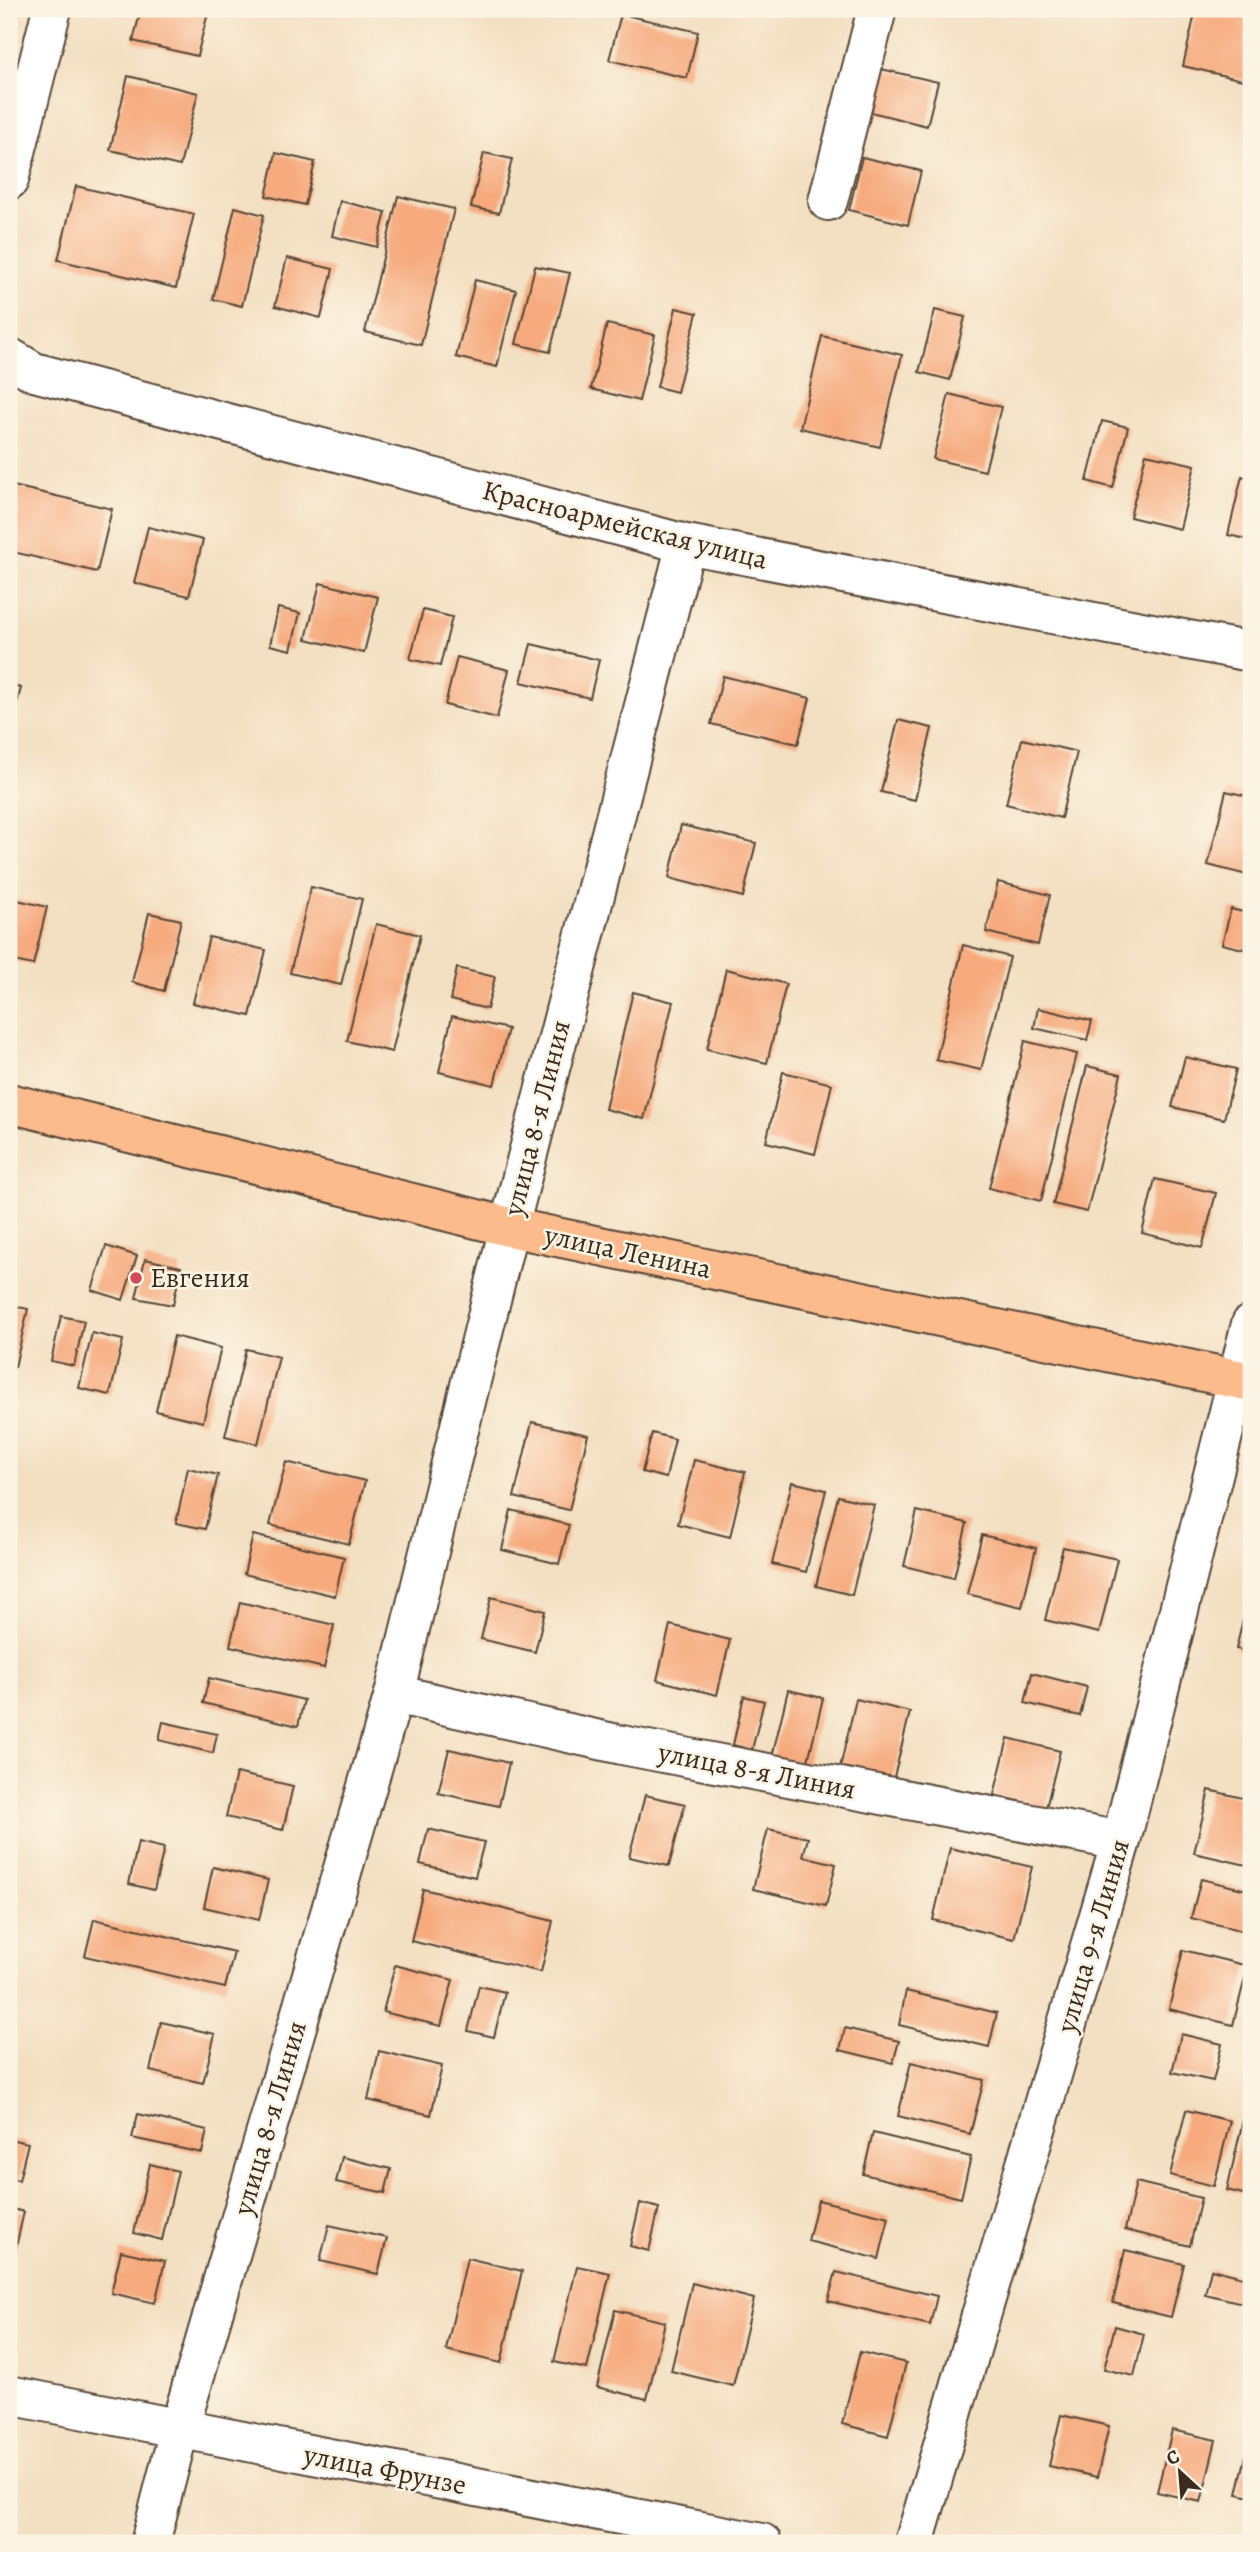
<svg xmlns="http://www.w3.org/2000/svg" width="1260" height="2552" viewBox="0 0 1260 2552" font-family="Alegreya,serif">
<rect width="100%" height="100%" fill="#fcf5e5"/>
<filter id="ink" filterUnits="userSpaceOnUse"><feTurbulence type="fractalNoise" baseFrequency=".0143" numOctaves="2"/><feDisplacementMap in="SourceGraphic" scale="14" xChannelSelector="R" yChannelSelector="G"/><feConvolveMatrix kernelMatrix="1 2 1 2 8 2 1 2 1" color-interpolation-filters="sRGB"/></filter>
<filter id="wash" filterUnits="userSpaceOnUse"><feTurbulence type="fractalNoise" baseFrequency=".00686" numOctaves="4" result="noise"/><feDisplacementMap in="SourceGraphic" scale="28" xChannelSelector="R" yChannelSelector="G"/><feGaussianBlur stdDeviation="1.57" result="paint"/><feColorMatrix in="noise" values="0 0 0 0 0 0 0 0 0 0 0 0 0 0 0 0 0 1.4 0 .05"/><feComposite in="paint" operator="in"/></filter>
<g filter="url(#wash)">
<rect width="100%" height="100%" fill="#f3dfc1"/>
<g id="blocks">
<path fill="#f6aa7e" d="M 141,9 L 209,9 L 197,56 L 133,41 Z
M 1196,9 L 1251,9 L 1251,82 L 1183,66 Z
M 621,14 L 698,32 L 687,78 L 609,60 Z
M 881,69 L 938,82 L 927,126 L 871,112 Z
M 128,76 L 198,93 L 180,166 L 110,150 Z
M 276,153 L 315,162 L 305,205 L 266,196 Z
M 484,153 L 512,159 L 499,213 L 471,207 Z
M 862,157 L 921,171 L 908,225 L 849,210 Z
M 76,186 L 194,214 L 176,288 L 58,260 Z
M 398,196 L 454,209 L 421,345 L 365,332 Z
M 340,201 L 386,212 L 377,247 L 332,236 Z
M 235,207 L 264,215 L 242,306 L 213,299 Z
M 287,258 L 333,269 L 321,318 L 275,306 Z
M 535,266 L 570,273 L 550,352 L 516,344 Z
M 475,280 L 516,290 L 497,367 L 456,357 Z
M 676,308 L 697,313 L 677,392 L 657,387 Z
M 935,310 L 965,317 L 950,380 L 919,372 Z
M 607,324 L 655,335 L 639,401 L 591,389 Z
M 822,336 L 902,355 L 880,447 L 800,428 Z
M 949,394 L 1001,407 L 985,471 L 933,459 Z
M 1102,421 L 1128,427 L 1113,488 L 1087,481 Z
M 1146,454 L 1195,465 L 1180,529 L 1130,517 Z
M 1242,476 L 1251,479 L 1251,540 L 1228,535 Z
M 9,485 L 112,509 L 97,572 L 9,551 Z
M 148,527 L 203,540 L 189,596 L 134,583 Z
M 320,583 L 378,597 L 364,653 L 306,639 Z
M 278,608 L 300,613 L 291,650 L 270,645 Z
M 423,610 L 452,617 L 440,666 L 410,659 Z
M 531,644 L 599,660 L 590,698 L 521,682 Z
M 457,657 L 509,670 L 497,718 L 445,705 Z
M 723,676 L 810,698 L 798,744 L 711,724 Z
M 9,685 L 21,688 L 14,714 L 9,713 Z
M 898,720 L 932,728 L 915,800 L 881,792 Z
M 1022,739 L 1077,752 L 1061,818 L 1006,804 Z
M 1226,791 L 1251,797 L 1251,876 L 1208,865 Z
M 681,825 L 756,843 L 743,897 L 669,878 Z
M 998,882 L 1050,895 L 1038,945 L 986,932 Z
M 311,887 L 362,899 L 341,985 L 290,973 Z
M 9,898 L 47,907 L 33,965 L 9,960 Z
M 1231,909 L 1251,914 L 1251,951 L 1222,944 Z
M 149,913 L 181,920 L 164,991 L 132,982 Z
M 376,924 L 420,935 L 392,1052 L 347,1041 Z
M 209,937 L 266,950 L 250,1016 L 193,1003 Z
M 963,945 L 1010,957 L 981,1070 L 936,1060 Z
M 457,968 L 495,977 L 487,1009 L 450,1000 Z
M 726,969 L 786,984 L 767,1063 L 707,1049 Z
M 633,992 L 673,1002 L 644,1119 L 605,1109 Z
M 1038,1008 L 1092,1021 L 1087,1040 L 1034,1028 Z
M 452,1016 L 508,1029 L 494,1085 L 439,1072 Z
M 1025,1041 L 1077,1054 L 1041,1201 L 989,1188 Z
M 1185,1057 L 1236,1069 L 1224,1119 L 1172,1107 Z
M 1087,1066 L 1121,1074 L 1087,1212 L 1053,1204 Z
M 783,1072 L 832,1084 L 815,1154 L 766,1142 Z
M 1155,1179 L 1216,1193 L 1202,1248 L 1142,1233 Z
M 106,1246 L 137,1256 L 123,1300 L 92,1290 Z
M 145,1259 L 181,1267 L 173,1305 L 136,1298 Z
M 9,1305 L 28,1309 L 15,1367 L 9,1366 Z
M 61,1316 L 84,1321 L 74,1366 L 51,1361 Z
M 92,1333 L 123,1340 L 110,1395 L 79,1388 Z
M 174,1336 L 221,1348 L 203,1422 L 156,1411 Z
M 246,1349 L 279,1357 L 258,1444 L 225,1436 Z
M 532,1422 L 588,1435 L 569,1510 L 514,1497 Z
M 652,1433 L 675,1439 L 666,1478 L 642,1472 Z
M 694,1460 L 745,1472 L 730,1537 L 678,1524 Z
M 286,1462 L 365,1481 L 349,1544 L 270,1525 Z
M 188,1468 L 218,1475 L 205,1529 L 176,1523 Z
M 792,1482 L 826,1490 L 806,1572 L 772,1564 Z
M 838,1496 L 874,1505 L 852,1595 L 816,1586 Z
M 511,1510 L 569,1525 L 559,1564 L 502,1550 Z
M 917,1511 L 967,1523 L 954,1578 L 904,1566 Z
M 253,1535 L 344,1557 L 335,1596 L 244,1574 Z
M 982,1535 L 1036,1548 L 1022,1607 L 967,1594 Z
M 1063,1547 L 1117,1559 L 1099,1633 L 1045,1620 Z
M 1250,1591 L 1251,1591 L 1251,1652 L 1236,1649 Z
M 491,1597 L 545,1611 L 535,1652 L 481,1639 Z
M 240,1602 L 334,1625 L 324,1668 L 230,1646 Z
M 670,1625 L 730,1640 L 717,1695 L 657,1680 Z
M 1032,1673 L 1087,1687 L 1080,1716 L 1025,1703 Z
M 209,1678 L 304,1700 L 298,1726 L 203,1703 Z
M 788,1690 L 823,1698 L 807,1765 L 772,1757 Z
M 744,1696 L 764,1701 L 752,1750 L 733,1745 Z
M 856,1699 L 910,1712 L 892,1785 L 839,1772 Z
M 163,1722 L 217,1734 L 213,1753 L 159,1740 Z
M 1008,1738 L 1060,1751 L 1046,1808 L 994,1795 Z
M 449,1749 L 509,1763 L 499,1806 L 438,1793 Z
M 236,1773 L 293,1786 L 283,1830 L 226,1817 Z
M 1209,1790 L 1251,1800 L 1251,1866 L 1194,1853 Z
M 645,1795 L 685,1804 L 669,1866 L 629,1857 Z
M 428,1829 L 484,1842 L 475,1877 L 420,1864 Z
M 768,1829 L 808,1838 L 803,1856 L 836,1864 L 826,1906 L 753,1889 Z
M 138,1842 L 164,1848 L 154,1890 L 129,1884 Z
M 950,1848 L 1032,1867 L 1014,1939 L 933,1920 Z
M 213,1867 L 268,1880 L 259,1920 L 204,1907 Z
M 1201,1879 L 1251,1891 L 1251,1933 L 1191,1918 Z
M 423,1889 L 553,1921 L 541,1972 L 411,1941 Z
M 94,1919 L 234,1952 L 225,1988 L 85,1956 Z
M 1183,1950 L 1248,1966 L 1233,2025 L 1169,2009 Z
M 395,1965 L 453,1980 L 441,2026 L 383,2012 Z
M 479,1986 L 505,1992 L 494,2037 L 468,2031 Z
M 906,1991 L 997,2013 L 989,2047 L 899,2025 Z
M 161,2022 L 215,2034 L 203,2083 L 150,2071 Z
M 845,2028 L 899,2041 L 893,2063 L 840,2050 Z
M 1181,2034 L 1222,2044 L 1213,2081 L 1172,2072 Z
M 379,2051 L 442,2066 L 431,2115 L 368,2100 Z
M 911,2062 L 984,2080 L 970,2134 L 898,2116 Z
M 1186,2110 L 1230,2121 L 1214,2186 L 1170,2175 Z
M 138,2114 L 207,2130 L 202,2153 L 132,2138 Z
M 1243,2120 L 1251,2122 L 1251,2196 L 1227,2190 Z
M 873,2133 L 971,2157 L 961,2198 L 863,2174 Z
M 9,2139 L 28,2143 L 19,2180 L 9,2178 Z
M 342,2157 L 391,2169 L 385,2193 L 336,2182 Z
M 150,2164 L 178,2171 L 162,2240 L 134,2233 Z
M 1136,2182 L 1201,2198 L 1190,2246 L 1125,2230 Z
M 818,2200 L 889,2217 L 879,2259 L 808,2241 Z
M 640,2203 L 659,2208 L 649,2251 L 630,2246 Z
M 9,2208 L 24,2212 L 12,2264 L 9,2263 Z
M 329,2225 L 387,2238 L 378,2274 L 320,2261 Z
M 1125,2250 L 1184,2264 L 1171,2317 L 1113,2303 Z
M 121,2251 L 165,2261 L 155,2303 L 111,2293 Z
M 467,2258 L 522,2271 L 501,2363 L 446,2350 Z
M 577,2266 L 610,2273 L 587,2369 L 554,2362 Z
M 1211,2269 L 1251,2279 L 1251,2305 L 1205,2294 Z
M 836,2272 L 937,2296 L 930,2325 L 828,2301 Z
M 692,2283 L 754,2299 L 733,2386 L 671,2371 Z
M 615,2310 L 665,2322 L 647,2399 L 597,2387 Z
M 1115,2326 L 1144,2334 L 1134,2376 L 1104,2369 Z
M 860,2352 L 906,2363 L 888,2436 L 842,2424 Z
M 1061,2415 L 1109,2426 L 1097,2477 L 1049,2466 Z
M 1172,2430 L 1216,2440 L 1201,2502 L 1157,2492 Z
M 1250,2439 L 1251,2439 L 1251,2497 L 1237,2494 Z"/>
</g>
</g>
<g filter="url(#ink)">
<use href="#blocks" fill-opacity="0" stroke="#574536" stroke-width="2"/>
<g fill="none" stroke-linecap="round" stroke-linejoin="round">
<defs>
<path id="minor" d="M 9,180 L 52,9
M 828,201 L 877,9
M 9,357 L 34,372 L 686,544 L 1251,652
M 394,1694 L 622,1745 L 1121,1841
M 9,2395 L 762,2543
M 150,2543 L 179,2430 L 394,1694 L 509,1227 L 686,544
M 914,2543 L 1121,1841 L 1251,1324"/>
<path id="major" d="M 9,1103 L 509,1227 L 1251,1382"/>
</defs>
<use href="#minor" stroke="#574536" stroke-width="42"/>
<use href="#major" stroke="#574536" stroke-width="42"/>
<use href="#minor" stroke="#fff" stroke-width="38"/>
<use href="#major" stroke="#fbbb8d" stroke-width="38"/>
</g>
</g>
<circle fill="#d1495b" stroke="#fcf5e5" stroke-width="2.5" cx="136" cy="1278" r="7"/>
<g text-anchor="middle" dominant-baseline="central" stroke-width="5" stroke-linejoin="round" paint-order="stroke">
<g font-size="28" fill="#3b2a1e" stroke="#fcf5e5">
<text transform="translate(625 525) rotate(14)">Красноармейская улица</text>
<text transform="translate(537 1118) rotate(-76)">улица 8-я Линия</text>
<text transform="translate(628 1252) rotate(12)">улица Ленина</text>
<text transform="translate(757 1771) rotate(11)">улица 8-я Линия</text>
<text transform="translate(1093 1936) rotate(-74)">улица 9-я Линия</text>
<text transform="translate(270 2118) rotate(-74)">улица 8-я Линия</text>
<text transform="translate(385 2470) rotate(11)">улица Фрунзе</text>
</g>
<g font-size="28" fill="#3b2a1e" stroke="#fcf5e5" text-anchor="start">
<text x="150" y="1278">Евгения</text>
</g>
</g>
<rect width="1260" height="2552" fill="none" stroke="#fcf5e5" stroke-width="35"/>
<g transform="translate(1180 2472) rotate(334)" stroke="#fcf5e5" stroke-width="5" paint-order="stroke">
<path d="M0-5L12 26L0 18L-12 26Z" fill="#3b2a1e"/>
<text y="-10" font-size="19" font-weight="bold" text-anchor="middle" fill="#3b2a1e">С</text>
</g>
</svg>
